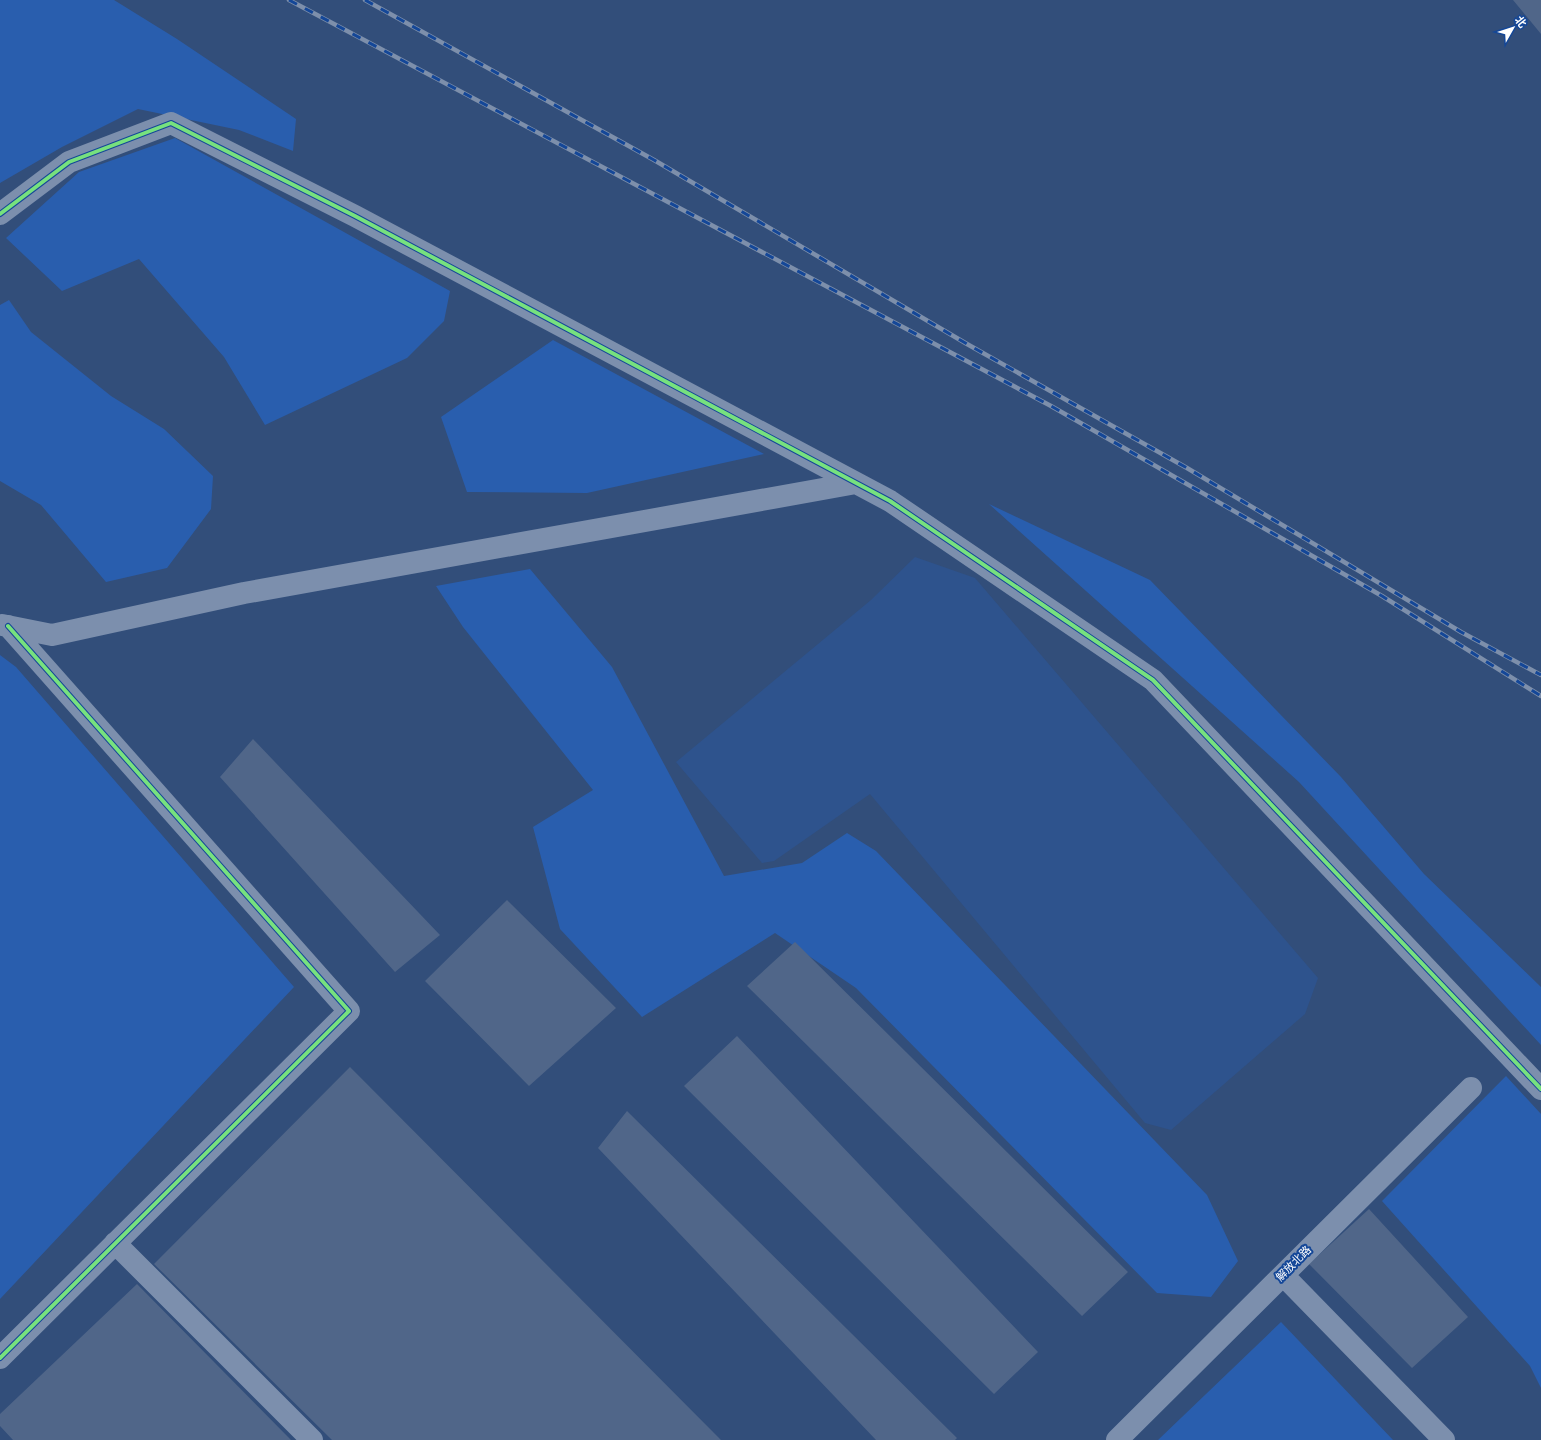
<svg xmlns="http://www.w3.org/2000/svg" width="1541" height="1440" viewBox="0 0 1541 1440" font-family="Overpass,'Noto Sans SC',sans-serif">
<rect width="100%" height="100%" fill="#324e7a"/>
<path fill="#295eae" d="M 0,0 L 114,0 L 177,39 L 296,119 L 293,151 L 239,130 L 138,109 L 62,147 L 0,183 Z
M 175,138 L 450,291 L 444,321 L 407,358 L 265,425 L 224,357 L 139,259 L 62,291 L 6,238 L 79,172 Z
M 9,300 L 31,332 L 111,396 L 164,429 L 213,476 L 211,509 L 167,568 L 106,582 L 41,505 L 0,481 L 0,305 Z
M 553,340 L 764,454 L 587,493 L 467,492 L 441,417 Z
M 989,504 L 1150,580 L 1341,777 L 1424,874 L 1541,987 L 1541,1045 L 1299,782 Z
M 530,569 L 612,667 L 724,876 L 802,863 L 847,833 L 876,851 L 1207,1195 L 1238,1261 L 1211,1297 L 1157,1293 L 856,988 L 775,933 L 642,1017 L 560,929 L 533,827 L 593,790 L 463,627 L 436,586 Z
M 0,655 L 16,667 L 294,987 L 0,1299 Z
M 1506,1076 L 1541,1114 L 1541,1388 L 1530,1366 L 1382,1201 Z
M 1281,1322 L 1393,1440 L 1158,1440 Z"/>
<path fill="#2e538d" d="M 915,557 L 975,578 L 1318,978 L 1305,1014 L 1171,1130 L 1145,1123 L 870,794 L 774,861 L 762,863 L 676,762 L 871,600 Z"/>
<path fill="#506689" d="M 1513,0 L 1541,0 L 1541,34 Z
M 253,739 L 440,935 L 395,972 L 220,777 Z
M 507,900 L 616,1008 L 529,1086 L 425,981 Z
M 795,942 L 1128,1272 L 1082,1316 L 747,986 Z
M 737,1036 L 1038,1352 L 994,1394 L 684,1086 Z
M 350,1067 L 721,1440 L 332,1440 L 154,1264 Z
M 627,1111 L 957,1438 L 955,1440 L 876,1440 L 598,1148 Z
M 1369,1209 L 1468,1317 L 1412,1368 L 1309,1264 Z
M 137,1284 L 291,1440 L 13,1440 L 0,1426 L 0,1414 Z"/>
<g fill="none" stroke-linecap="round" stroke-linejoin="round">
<path stroke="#7c8fad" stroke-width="22" d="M 0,214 L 69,162 L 171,123 L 355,216 L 890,501 L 1153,680 L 1541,1089
M 2,625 L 52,635 L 244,593 L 856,483
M 115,1243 L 312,1440
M 1283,1275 L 1444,1440
M 0,1358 L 349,1011 L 8,626
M 1117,1440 L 1471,1088"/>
<defs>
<path id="rail" d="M 289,0 L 1051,406 L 1382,596 L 1541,696
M 365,0 L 654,160 L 967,344 L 1187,468 L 1461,632 L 1541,675"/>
</defs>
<use href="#rail" stroke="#7d8fab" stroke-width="4.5"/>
<use href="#rail" stroke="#144798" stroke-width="3" stroke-dasharray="9" stroke-linecap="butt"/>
<defs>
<path id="cycleway" d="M 0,214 L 69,162 L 171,123 L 355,216 L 890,501 L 1153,680 L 1541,1089
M 0,1358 L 349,1011 L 8,626"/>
</defs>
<use href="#cycleway" stroke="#144798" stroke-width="6"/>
<use href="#cycleway" stroke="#77e17e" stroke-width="4"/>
</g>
<g text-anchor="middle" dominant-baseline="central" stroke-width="4" stroke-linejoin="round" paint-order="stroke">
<g font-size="11" fill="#fff" stroke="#144798">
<text transform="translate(1294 1264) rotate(-45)">解放北路</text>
</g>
</g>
<g transform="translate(1513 28) rotate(51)" stroke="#144798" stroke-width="3" paint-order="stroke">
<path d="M0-3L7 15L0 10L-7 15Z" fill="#ffffff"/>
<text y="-6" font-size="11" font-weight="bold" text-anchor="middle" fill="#ffffff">北</text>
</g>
</svg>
